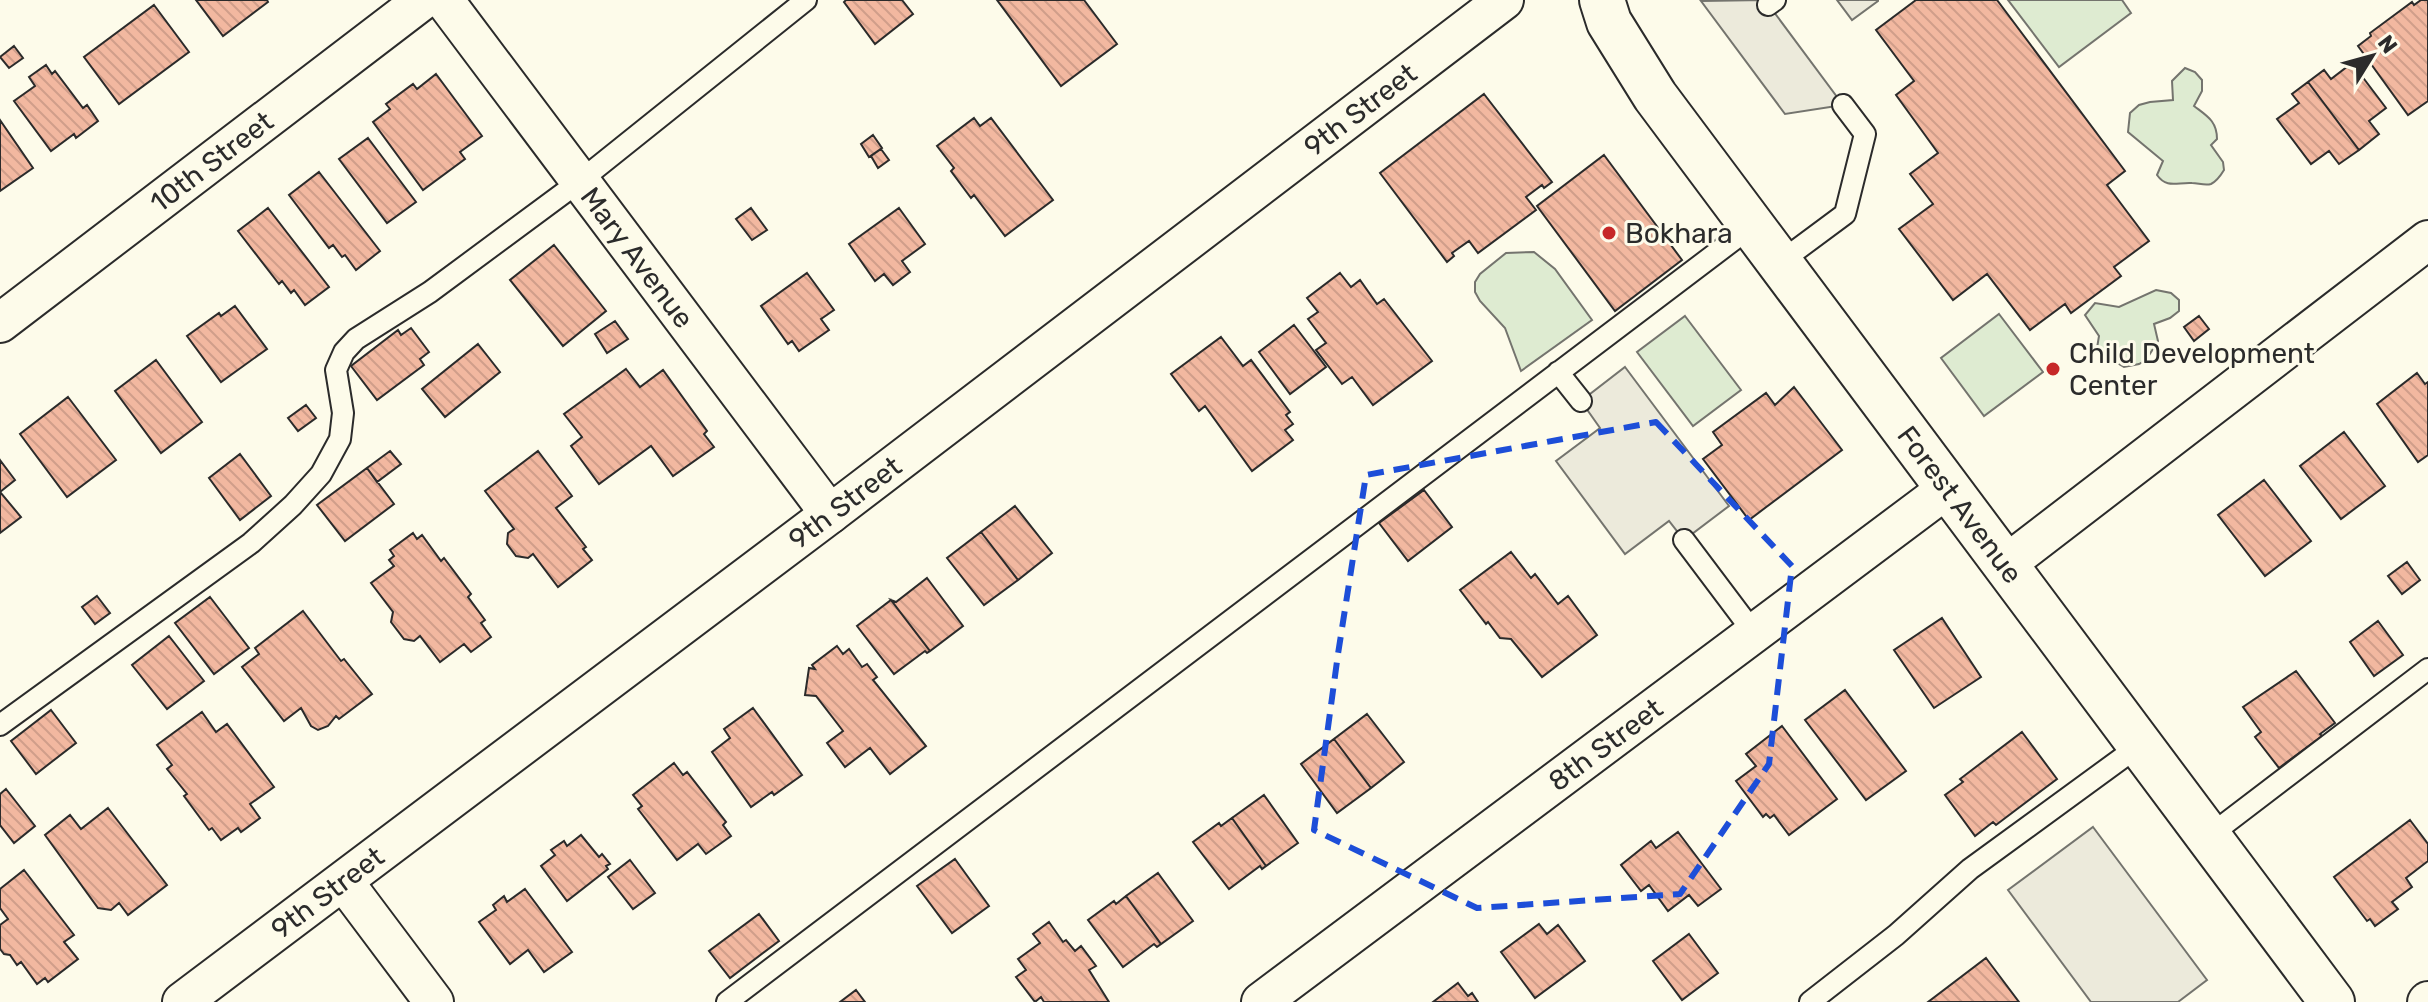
<svg xmlns="http://www.w3.org/2000/svg" width="2428" height="1002" viewBox="0 0 2428 1002" font-family="Rubik,sans-serif">
<defs>
<pattern id="building-back-hatch" width="6" height="6" patternUnits="userSpaceOnUse" patternTransform="scale(2)"><rect width="6" height="6" fill="#f2b8a0"/><path d="M-1 5l2 2M0 0l6 6M5-1l2 2" fill="none" stroke="#d09e8a"/></pattern>
</defs>
<rect width="100%" height="100%" fill="#fdfbea"/>
<path fill="#deebd1" stroke="#74746e" stroke-width="2" d="M 2008,0 L 2122,0 L 2131,13 L 2059,67 Z
M 2185,68 L 2195,72 L 2202,80 L 2202,91 L 2194,106 C 2207,116 2217,121 2217,139 L 2211,145 L 2223,162 L 2224,170 C 2221,175 2217,181 2211,184 C 2205,186 2198,183 2192,183 C 2177,182 2167,189 2157,175 L 2163,161 L 2128,132 L 2130,113 L 2139,105 L 2150,102 L 2173,100 L 2172,81 Z
M 1534,252 L 1555,269 L 1592,320 L 1521,371 L 1505,328 L 1480,301 L 1475,292 L 1475,282 L 1480,274 L 1506,253 Z
M 2156,290 L 2171,293 L 2179,300 L 2179,311 L 2170,318 L 2154,324 L 2158,341 L 2146,360 L 2139,364 L 2124,367 L 2102,354 L 2097,348 L 2099,336 L 2085,315 L 2095,303 L 2119,307 Z
M 1999,314 L 2043,372 L 1984,416 L 1941,358 Z
M 1685,316 L 1741,390 L 1693,426 L 1637,352 Z"/>
<path fill="#eceadb" stroke="#74746e" stroke-width="2" d="M 1765,0 L 1843,105 L 1785,114 L 1701,1 Z
M 1837,0 L 1878,0 L 1878,1 L 1852,20 Z
M 1625,367 L 1729,506 L 1684,540 L 1669,521 L 1625,554 L 1556,461 L 1600,428 L 1581,401 Z
M 2093,827 L 2207,980 L 2178,1002 L 2091,1002 L 2008,890 Z"/>
<path fill="url(#building-back-hatch)" stroke="#2b2b2b" stroke-width="2" d="M 196,0 L 267,0 L 268,2 L 223,36 Z
M 846,0 L 902,0 L 913,14 L 875,44 L 844,2 Z
M 997,0 L 1084,0 L 1117,44 L 1061,86 Z
M 1916,0 L 1997,0 L 2125,171 L 2107,185 L 2149,241 L 2114,267 L 2121,276 L 2071,313 L 2065,304 L 2030,330 L 1987,274 L 1953,300 L 1899,229 L 1933,204 L 1910,174 L 1938,153 L 1896,95 L 1914,81 L 1876,30 Z
M 2421,0 L 2428,0 L 2428,101 L 2408,115 L 2358,46 L 2371,36 L 2370,33 L 2412,2 L 2414,5 Z
M 154,5 L 189,52 L 119,104 L 84,57 Z
M 14,46 L 23,58 L 9,68 L 0,57 Z
M 2352,63 L 2386,108 L 2369,121 L 2379,134 L 2359,150 L 2308,82 L 2324,70 L 2331,79 Z
M 46,65 L 52,74 L 55,71 L 83,108 L 87,105 L 98,121 L 76,138 L 74,134 L 51,151 L 14,101 L 35,86 L 29,77 Z
M 436,74 L 482,136 L 460,152 L 465,159 L 423,190 L 373,122 L 390,109 L 386,104 L 413,84 L 417,89 Z
M 2308,82 L 2359,150 L 2339,164 L 2329,151 L 2311,164 L 2277,119 L 2299,103 L 2292,94 Z
M 1484,94 L 1552,182 L 1544,188 L 1542,185 L 1526,197 L 1536,210 L 1478,253 L 1469,241 L 1452,253 L 1454,256 L 1447,262 L 1380,173 Z
M 974,118 L 980,126 L 991,118 L 1053,200 L 1005,236 L 974,195 L 971,198 L 951,171 L 954,168 L 937,146 Z
M 0,120 L 33,168 L 0,191 Z
M 873,135 L 882,148 L 869,157 L 861,144 Z
M 368,138 L 416,202 L 387,223 L 339,159 Z
M 881,149 L 889,160 L 878,168 L 871,156 Z
M 1604,155 L 1682,260 L 1615,311 L 1537,206 Z
M 319,172 L 380,251 L 356,270 L 345,255 L 342,257 L 333,245 L 329,248 L 289,195 Z
M 268,208 L 329,287 L 305,305 L 294,290 L 291,293 L 282,281 L 279,284 L 238,231 Z
M 751,208 L 767,230 L 752,240 L 736,219 Z
M 899,208 L 925,244 L 902,261 L 910,272 L 893,285 L 884,274 L 875,281 L 849,244 Z
M 554,245 L 606,311 L 563,346 L 510,280 Z
M 807,273 L 834,310 L 821,319 L 829,330 L 799,351 L 792,341 L 788,344 L 761,306 Z
M 1340,273 L 1351,287 L 1360,280 L 1377,304 L 1384,299 L 1432,361 L 1373,405 L 1352,377 L 1342,384 L 1316,350 L 1326,343 L 1308,319 L 1318,312 L 1307,298 Z
M 235,306 L 267,349 L 221,382 L 187,336 L 219,313 L 221,316 Z
M 2199,316 L 2209,329 L 2194,341 L 2184,327 Z
M 615,321 L 628,339 L 607,353 L 595,334 Z
M 1294,325 L 1326,367 L 1290,394 L 1259,352 Z
M 411,328 L 429,352 L 420,359 L 424,365 L 377,400 L 351,366 L 398,330 L 401,335 Z
M 1221,337 L 1243,366 L 1251,360 L 1290,412 L 1286,415 L 1293,424 L 1285,430 L 1293,440 L 1252,471 L 1205,406 L 1199,411 L 1171,374 Z
M 478,344 L 500,372 L 445,417 L 422,389 Z
M 156,360 L 202,422 L 161,453 L 115,391 Z
M 626,369 L 640,387 L 663,370 L 707,431 L 704,434 L 714,447 L 673,476 L 651,446 L 599,484 L 571,446 L 582,437 L 564,414 Z
M 2417,373 L 2425,384 L 2428,382 L 2428,455 L 2418,462 L 2377,404 Z
M 1794,387 L 1842,450 L 1749,520 L 1703,459 L 1722,445 L 1713,432 L 1766,393 L 1775,405 Z
M 68,397 L 116,460 L 67,497 L 20,434 Z
M 306,405 L 316,418 L 298,431 L 288,418 Z
M 2344,432 L 2385,486 L 2341,519 L 2300,466 Z
M 390,451 L 401,464 L 377,482 L 367,468 Z
M 538,451 L 572,496 L 556,508 L 586,547 L 583,549 L 592,560 L 558,587 L 533,554 L 528,558 L 516,556 L 507,544 L 508,533 L 514,529 L 485,491 Z
M 240,454 L 271,496 L 240,520 L 209,478 Z
M 0,460 L 15,480 L 0,492 L 21,517 L 0,533 Z
M 367,468 L 394,504 L 345,541 L 317,505 Z
M 2264,480 L 2311,541 L 2265,576 L 2218,515 Z
M 1424,490 L 1452,527 L 1408,561 L 1379,523 Z
M 1015,506 L 1052,553 L 1018,580 L 981,532 Z
M 981,532 L 1018,580 L 984,605 L 947,558 Z
M 413,533 L 417,539 L 422,535 L 441,561 L 444,558 L 471,594 L 468,597 L 485,620 L 481,623 L 491,637 L 471,652 L 464,644 L 440,662 L 420,636 L 414,641 L 404,639 L 391,622 L 393,612 L 371,583 L 394,566 L 389,560 L 394,556 L 390,550 Z
M 1511,552 L 1531,578 L 1535,574 L 1558,604 L 1568,596 L 1597,635 L 1542,677 L 1511,639 L 1500,638 L 1488,622 L 1486,624 L 1460,590 Z
M 2407,562 L 2420,580 L 2402,594 L 2388,576 Z
M 927,578 L 963,626 L 930,651 L 891,600 L 896,602 Z
M 97,596 L 110,613 L 95,624 L 82,607 Z
M 210,597 L 249,648 L 214,674 L 175,623 Z
M 891,600 L 930,651 L 927,653 L 925,651 L 894,674 L 857,626 Z
M 303,611 L 341,661 L 344,659 L 372,694 L 339,719 L 336,716 L 328,726 L 318,730 L 311,726 L 301,708 L 284,721 L 242,667 L 259,654 L 255,648 Z
M 1942,618 L 1981,677 L 1934,708 L 1894,650 Z
M 2378,621 L 2403,655 L 2374,676 L 2350,642 Z
M 169,636 L 204,681 L 167,709 L 132,665 Z
M 837,646 L 843,654 L 849,649 L 862,667 L 867,664 L 877,677 L 873,680 L 926,746 L 890,774 L 870,748 L 845,767 L 827,743 L 843,731 L 816,696 L 805,695 L 809,668 L 815,669 L 812,665 Z
M 2296,671 L 2335,723 L 2320,734 L 2322,736 L 2279,768 L 2255,737 L 2261,732 L 2243,707 Z
M 1845,690 L 1906,771 L 1866,800 L 1805,720 Z
M 753,708 L 802,775 L 774,795 L 772,792 L 751,807 L 712,752 L 730,738 L 724,729 Z
M 51,710 L 76,743 L 36,774 L 11,741 Z
M 202,712 L 216,732 L 227,724 L 274,787 L 250,804 L 260,818 L 241,832 L 238,828 L 221,840 L 212,828 L 209,830 L 184,796 L 187,794 L 167,769 L 172,765 L 157,745 Z
M 1367,714 L 1404,762 L 1371,788 L 1334,739 Z
M 1782,726 L 1837,799 L 1789,835 L 1774,815 L 1770,818 L 1766,814 L 1763,817 L 1736,781 L 1756,766 L 1746,754 Z
M 2022,732 L 2057,779 L 1996,825 L 1993,822 L 1975,836 L 1945,795 L 1963,782 L 1960,779 Z
M 1334,739 L 1371,788 L 1337,813 L 1301,764 Z
M 674,763 L 683,775 L 687,772 L 726,822 L 723,825 L 731,836 L 706,854 L 698,844 L 677,860 L 638,809 L 642,806 L 633,795 Z
M 6,789 L 35,826 L 14,843 L 0,825 L 0,794 Z
M 1264,795 L 1298,843 L 1266,866 L 1232,818 Z
M 108,808 L 167,885 L 128,915 L 119,903 L 111,910 L 98,908 L 45,835 L 70,815 L 81,829 Z
M 1232,818 L 1266,866 L 1262,869 L 1260,866 L 1229,889 L 1193,842 L 1219,823 L 1221,826 Z
M 2410,820 L 2428,844 L 2428,861 L 2406,878 L 2412,887 L 2392,902 L 2398,909 L 2375,926 L 2370,919 L 2367,921 L 2334,877 Z
M 1678,832 L 1721,889 L 1698,906 L 1689,895 L 1668,911 L 1649,885 L 1641,891 L 1621,865 L 1651,841 L 1656,848 Z
M 581,835 L 599,857 L 602,854 L 610,864 L 606,866 L 608,869 L 567,901 L 541,866 L 555,855 L 551,850 L 564,841 L 567,846 Z
M 955,859 L 989,906 L 952,933 L 917,886 Z
M 630,860 L 655,893 L 633,909 L 608,877 Z
M 24,870 L 74,935 L 64,942 L 78,959 L 48,982 L 45,978 L 37,984 L 21,962 L 17,965 L 10,955 L 4,954 L 0,949 L 0,925 L 8,919 L 0,908 L 0,889 Z
M 1158,873 L 1193,921 L 1161,944 L 1126,896 Z
M 525,889 L 572,952 L 544,972 L 528,950 L 510,964 L 479,922 L 496,910 L 493,905 L 504,896 L 507,902 Z
M 1126,896 L 1161,944 L 1157,947 L 1154,944 L 1123,967 L 1088,920 L 1114,901 L 1116,904 Z
M 759,914 L 779,941 L 730,978 L 709,951 Z
M 1049,922 L 1063,942 L 1066,940 L 1075,951 L 1081,946 L 1096,966 L 1089,970 L 1109,1002 L 1044,1002 L 1041,997 L 1035,1002 L 1016,977 L 1026,970 L 1018,959 L 1040,943 L 1033,934 Z
M 1539,924 L 1547,934 L 1558,925 L 1585,961 L 1535,998 L 1501,952 Z
M 1689,934 L 1718,973 L 1682,1000 L 1653,961 Z
M 1986,958 L 2019,1002 L 1928,1002 Z
M 1458,983 L 1468,996 L 1472,993 L 1478,1002 L 1433,1002 Z
M 856,990 L 865,1002 L 840,1002 Z"/>
<g fill="none" stroke-linecap="round" stroke-linejoin="round">
<defs>
<path id="lane" d="M 1768,5 L 1775,0
M 1779,263 L 1845,214 L 1865,134 L 1843,105
M 1558,372 L 1581,401
M 1684,540 L 1754,633
M 0,725 L 251,543 L 293,505 L 321,474 L 340,439 L 343,413 L 336,370 L 344,352 L 356,339 L 430,292 L 580,181 L 806,0
M 2209,836 L 2428,669
M 727,1002 L 1752,226
M 1810,1002 L 1896,935 L 1970,869 L 2140,745"/>
<g id="street">
<path id="s1" d="M 444,0 L 830,514"/>
<path id="s2" d="M 0,323 L 423,0"/>
<path d="M 2005,565 L 2428,240"/>
<path d="M 344,882 L 434,1002"/>
<path id="s3" d="M 182,1002 L 830,514 L 1504,0"/>
<path id="s4" d="M 1261,1002 L 1948,488"/>
<path d="M 2427,1002 L 2428,1001"/>
</g>
<g id="secondary">
<path id="s5" d="M 1602,0 L 1609,22 L 1655,96 L 2332,1002"/>
</g>
</defs>
<use href="#lane" stroke="#2b2b2b" stroke-width="24"/>
<use href="#street" stroke="#2b2b2b" stroke-width="42"/>
<use href="#secondary" stroke="#2b2b2b" stroke-width="48"/>
<use href="#lane" stroke="#fdfbea" stroke-width="20"/>
<use href="#street" stroke="#fdfbea" stroke-width="38"/>
<use href="#secondary" stroke="#fdfbea" stroke-width="44"/>
</g>
<path fill="none" stroke="#1d4ed8" stroke-width="6" stroke-dasharray="16 10" stroke-linejoin="round" d="M 1656,422 L 1792,566 L 1769,764 L 1680,894 L 1477,908 L 1314,830 L 1338,654 L 1366,475 Z"/>
<g fill="#c62828" stroke="#fdfbea" stroke-width="3">
<circle cx="1609" cy="233" r="8"/>
<circle cx="2053" cy="369" r="8"/>
</g>
<g text-anchor="middle" dominant-baseline="central" stroke-width="6" stroke-linejoin="round" paint-order="stroke">
<g font-size="28" fill="#2b2b2b" stroke="#fdfbea">
<text stroke="none"><textPath href="#s3" startOffset="1478">9th Street</textPath></text>
<text stroke="none"><textPath href="#s2" startOffset="266">10th Street</textPath></text>
<text stroke="none"><textPath href="#s1" startOffset="322">Mary Avenue</textPath></text>
<text stroke="none"><textPath href="#s3" startOffset="830">9th Street</textPath></text>
<text stroke="none"><textPath href="#s5" startOffset="620">Forest Avenue</textPath></text>
<text stroke="none"><textPath href="#s4" startOffset="430">8th Street</textPath></text>
<text stroke="none"><textPath href="#s3" startOffset="182">9th Street</textPath></text>
</g>
<g font-size="28" fill="#2b2b2b" stroke="#fdfbea" text-anchor="start">
<text x="1625" y="233">Bokhara</text>
<text x="2069" y="353">Child Development<tspan x="2069" dy="32">Center</tspan></text>
</g>
</g>
<g transform="translate(2372 56) rotate(53)" stroke="#fdfbea" stroke-width="6" paint-order="stroke">
<path d="M0-6L14 30L0 20L-14 30Z" fill="#2b2b2b"/>
<text y="-12" font-size="22" font-weight="bold" text-anchor="middle" fill="#2b2b2b">N</text>
</g>
</svg>
